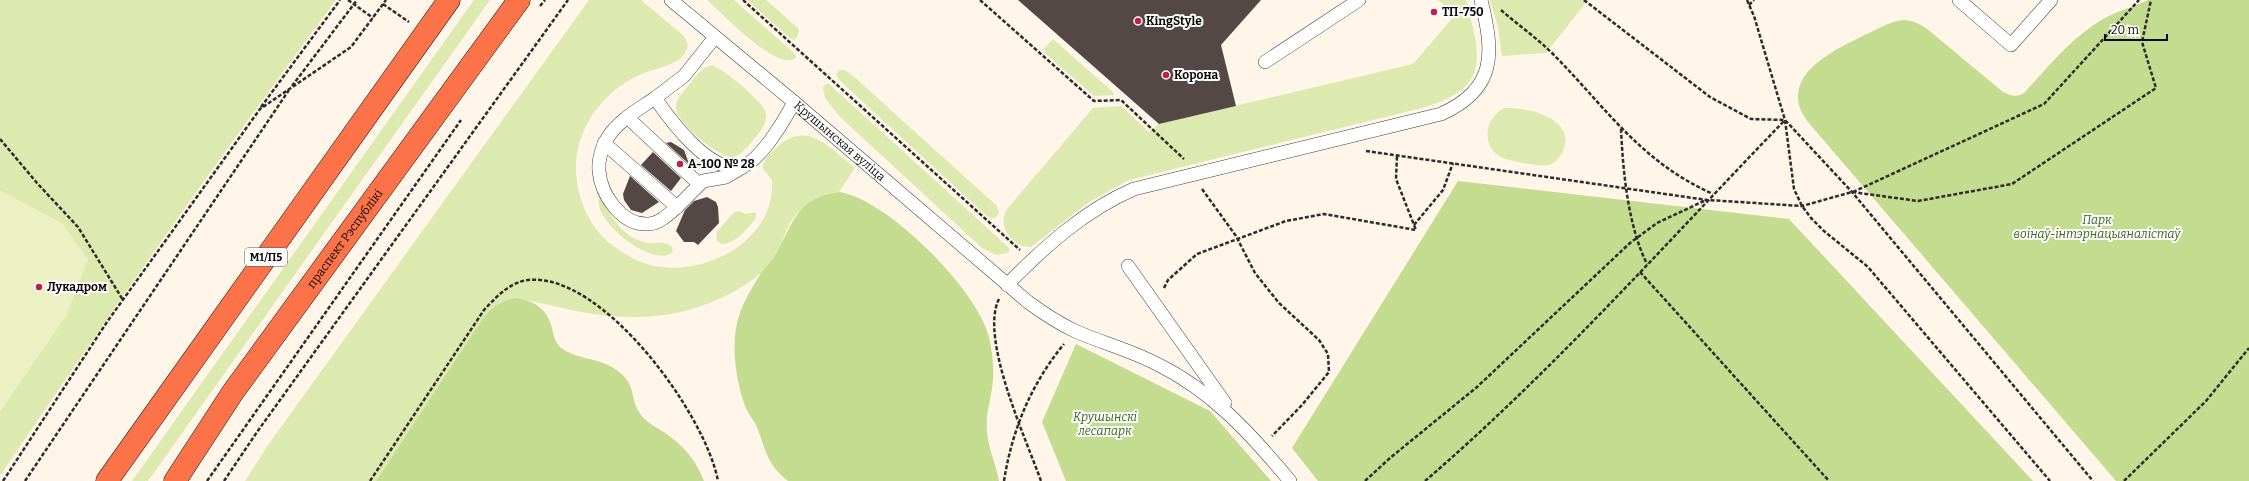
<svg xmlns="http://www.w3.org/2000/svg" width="2249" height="481" viewBox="0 0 2249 481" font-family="Bitter,serif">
<rect width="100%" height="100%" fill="#fff5e8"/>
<path fill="#dceab0" d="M 0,0 L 336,0 C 220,156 108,315 0,476 L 0,411 L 67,314 L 63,224 L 0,191 Z
M 474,0 L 490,0 L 148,481 L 132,481 Z
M 589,0 L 641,0 L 684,36 L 688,45 C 684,67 654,67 637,76 C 598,95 570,137 577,182 C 580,204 591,227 608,242 C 621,252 635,261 650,265 C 703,278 776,242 772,180 L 763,169 C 762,161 769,155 775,149 C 806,118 829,147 855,168 L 839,192 C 816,195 797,207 787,229 C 783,239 780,250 773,259 C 762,275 742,288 725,296 C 676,321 624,321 571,310 C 552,306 534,301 515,298 L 483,318 L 376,481 L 245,481 L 268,445 Z
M 707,0 L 734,0 L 795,54 L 796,58 C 778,73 721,12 707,0 Z
M 747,0 L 766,0 L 799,29 L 798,36 L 794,40 L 790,38 Z
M 1438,0 L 1466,0 C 1481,59 1491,88 1422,108 L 1129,180 L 1089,202 L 1031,247 C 1013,248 996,225 1007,209 L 1093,108 L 1121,106 L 1149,132 L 1159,124 L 1413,64 L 1455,15 Z
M 1490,0 L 1588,0 L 1546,53 L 1502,56 L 1498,27 Z
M 1053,39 L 1113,92 L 1114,95 L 1094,96 L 1046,54 L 1044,49 Z
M 712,65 C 723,69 765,102 766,114 C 767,124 760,132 754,139 C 748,146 743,154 733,157 C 719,158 678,124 676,109 C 675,99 685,90 691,82 C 697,75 702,67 712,65 Z
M 839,70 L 844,70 L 851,74 L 997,206 L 999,213 L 995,218 L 988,217 L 839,80 L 836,74 Z
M 828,83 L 1007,246 L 1010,250 L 1008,253 L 996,255 L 982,248 L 840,117 L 825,98 L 823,87 Z
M 1504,108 C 1527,107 1579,118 1562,153 C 1559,158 1555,163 1549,165 C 1539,167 1503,161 1496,154 C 1481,139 1487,117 1504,108 Z
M 599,198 L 603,199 C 610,218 627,241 649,243 C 658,244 665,240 672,247 L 673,252 C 654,269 593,222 599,198 Z
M 739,211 L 746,214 L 756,212 L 756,218 C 747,229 736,244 721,244 L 717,241 L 716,233 L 734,212 Z"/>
<path fill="#c3dc8f" d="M 2148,0 L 2249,0 L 2249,481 L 2116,481 L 1808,122 C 1803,115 1798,107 1798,97 C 1797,65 1845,45 1869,33 C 1880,28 1891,21 1903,20 C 1912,20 1919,24 1926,28 L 2003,92 C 2012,96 2017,98 2025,92 C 2049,66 2072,37 2103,19 C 2117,11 2134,7 2148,0 Z
M 1458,181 L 1789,219 L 2033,481 L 1318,481 L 1292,448 Z
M 839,192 C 887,199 975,288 988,334 C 992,348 994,365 993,380 C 992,397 985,414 987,431 C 988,448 996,464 999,481 L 788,481 C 767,464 766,451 757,427 C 754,420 748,414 745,406 C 736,381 730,343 739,316 C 743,302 753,286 761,273 C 766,266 772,261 776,254 C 794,222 796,198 839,192 Z
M 515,298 C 533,300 547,308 552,328 C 553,334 555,342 560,347 C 576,360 598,357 615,369 C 639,385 628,398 641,415 C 647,423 656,427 665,433 C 683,445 696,460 704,481 L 376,481 L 483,318 C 492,308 501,301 515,298 Z
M 1076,344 L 1210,411 L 1271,481 L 1066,481 L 1042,422 Z"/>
<path fill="#ecf1c3" d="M 0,191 L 63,224 L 88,260 L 67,314 L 0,411 Z"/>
<path fill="#534846" d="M 1018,0 L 1261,0 L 1221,45 L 1236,106 L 1159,124 Z
M 671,142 L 684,150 L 689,164 L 666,143 Z
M 653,152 L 681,178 L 671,191 L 641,165 Z
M 630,176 L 659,202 L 642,213 L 631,210 L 624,200 L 623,194 Z
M 707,197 L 716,202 L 718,207 L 719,223 L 698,245 L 694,242 L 684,242 L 676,231 L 685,210 L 694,201 Z"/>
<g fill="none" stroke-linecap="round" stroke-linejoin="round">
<defs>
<g id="lane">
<path id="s1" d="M 671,0 L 794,102 L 1028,302 C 1043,313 1058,323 1075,331 C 1102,343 1130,350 1157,364 C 1212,391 1251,434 1290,481"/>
<path d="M 1959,0 L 2011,45 L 2051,0"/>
<path d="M 715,37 L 684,76 L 655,98 C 670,120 712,177 743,166 C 762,159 785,119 794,102"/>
<path d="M 1265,62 L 1359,0"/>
<path d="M 655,98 C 639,109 619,120 608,137 C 602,146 598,160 599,171 C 601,195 622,226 649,224 C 660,223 669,214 677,207"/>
<path d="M 627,117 L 699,184"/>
<path d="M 604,143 L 677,207 L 703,181 L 726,177 L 743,167"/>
<path d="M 1128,266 L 1225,403"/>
<path d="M 1007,285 C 1044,247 1085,210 1134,189 L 1441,114 C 1497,89 1494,53 1481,0"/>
</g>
<g id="highway">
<path d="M 107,481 L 449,0"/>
<path id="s2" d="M 175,481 L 233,392 L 519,0"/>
</g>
</defs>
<use href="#lane" stroke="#3d3d3d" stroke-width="14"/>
<use href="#highway" stroke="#1b1b1b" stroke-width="23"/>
<path stroke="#2c2c2c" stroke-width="2.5" stroke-dasharray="4 2" stroke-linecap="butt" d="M 348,0 L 373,18
M 743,0 L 1020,250
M 980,0 L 1094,101 L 1121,100 L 1184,159
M 1584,0 L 1710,97 L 1751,119 L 1785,120 L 1852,192 L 2093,481
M 1747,0 L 1754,16 L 1785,120 L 1794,189 L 1802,206 L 1811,218 L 1824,231 L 1868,267 L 2050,481
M 383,4 L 409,22
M 1749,5 L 1754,0
M 540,6 L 545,0
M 1501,10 C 1518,25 1537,38 1554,55 C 1607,109 1641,162 1713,194
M 292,86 L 357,0
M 261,107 L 340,0
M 1621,129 C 1623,172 1628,226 1647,264
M 0,139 L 37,183 L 78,227 L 123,300
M 1366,151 L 1707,200 L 1802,206 L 1852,192 L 1918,201 L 2012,184 L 2156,88 L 2142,42 L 2151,0
M 1202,189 L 1236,236 L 1255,273 L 1279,303 L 1319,340 L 1328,354 L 1329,372 L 1302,405 L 1272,436
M 1853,192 L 2044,104 L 2139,0
M 1414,225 L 1443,190 L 1453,163
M 1640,272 L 1829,481
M 1164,288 L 1168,280 L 1197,254 L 1286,221 L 1324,214 L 1416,230 L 1396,179 L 1397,155
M 999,299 C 979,338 1027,441 1041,481
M 3,481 L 107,322 L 260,109 L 351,47 L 386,0
M 25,481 L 289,90
M 207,481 L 461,120
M 224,481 L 257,432 L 568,0
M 370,481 L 484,310 C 496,297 510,282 528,280 C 603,272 706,415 718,481
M 1004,481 C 1012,430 1031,384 1064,344
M 1365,481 L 1390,458 L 1477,387 L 1630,243 L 1657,223 L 1704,201
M 1425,481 C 1554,370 1667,242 1785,120
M 2124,481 L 2206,401 L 2249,348"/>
<use href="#lane" stroke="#fff" stroke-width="13"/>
<use href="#highway" stroke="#fc7249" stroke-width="22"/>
</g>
<g fill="#c01d4a" stroke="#fff" stroke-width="1.5">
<circle cx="1434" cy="12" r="4"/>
<circle cx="1138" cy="21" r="4"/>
<circle cx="1166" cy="75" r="4"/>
<circle cx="680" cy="164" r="4"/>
<circle cx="39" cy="287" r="4"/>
</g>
<g text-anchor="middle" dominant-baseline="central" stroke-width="4" stroke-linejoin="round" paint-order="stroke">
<rect fill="#fff" stroke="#545454" stroke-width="1" x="245" y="248" width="42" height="18" rx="3"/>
<g font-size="11" font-weight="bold" fill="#0a0a0a">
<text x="266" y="257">М1/П5</text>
</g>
<g font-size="12" font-weight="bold" fill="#0a0a0a" stroke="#fff" text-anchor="start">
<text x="1442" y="12">ТП-750</text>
<text x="1146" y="21">KingStyle</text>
<text x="1174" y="75">Корона</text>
<text x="688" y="164">А-100 № 28</text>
<text x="47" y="287">Лукадром</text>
</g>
<g font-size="12" fill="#0a0a0a" stroke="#fff">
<text stroke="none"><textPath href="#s1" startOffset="220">Крушынская вуліца</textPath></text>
<text stroke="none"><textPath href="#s2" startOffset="296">праспект Рэспублікі</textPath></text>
</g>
<g font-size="12" font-style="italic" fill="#3a6419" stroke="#fff">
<text x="2097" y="220">Парк<tspan x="2097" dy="14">воінаў-інтэрнацыяналістаў</tspan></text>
<text x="1105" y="417">Крушынскі<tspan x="1105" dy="14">лесапарк</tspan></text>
</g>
</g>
<path d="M2105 34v6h62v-6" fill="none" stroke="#0a0a0a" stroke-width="2"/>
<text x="2111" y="34" font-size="12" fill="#0a0a0a" stroke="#ffffff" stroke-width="3" paint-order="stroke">20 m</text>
</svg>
